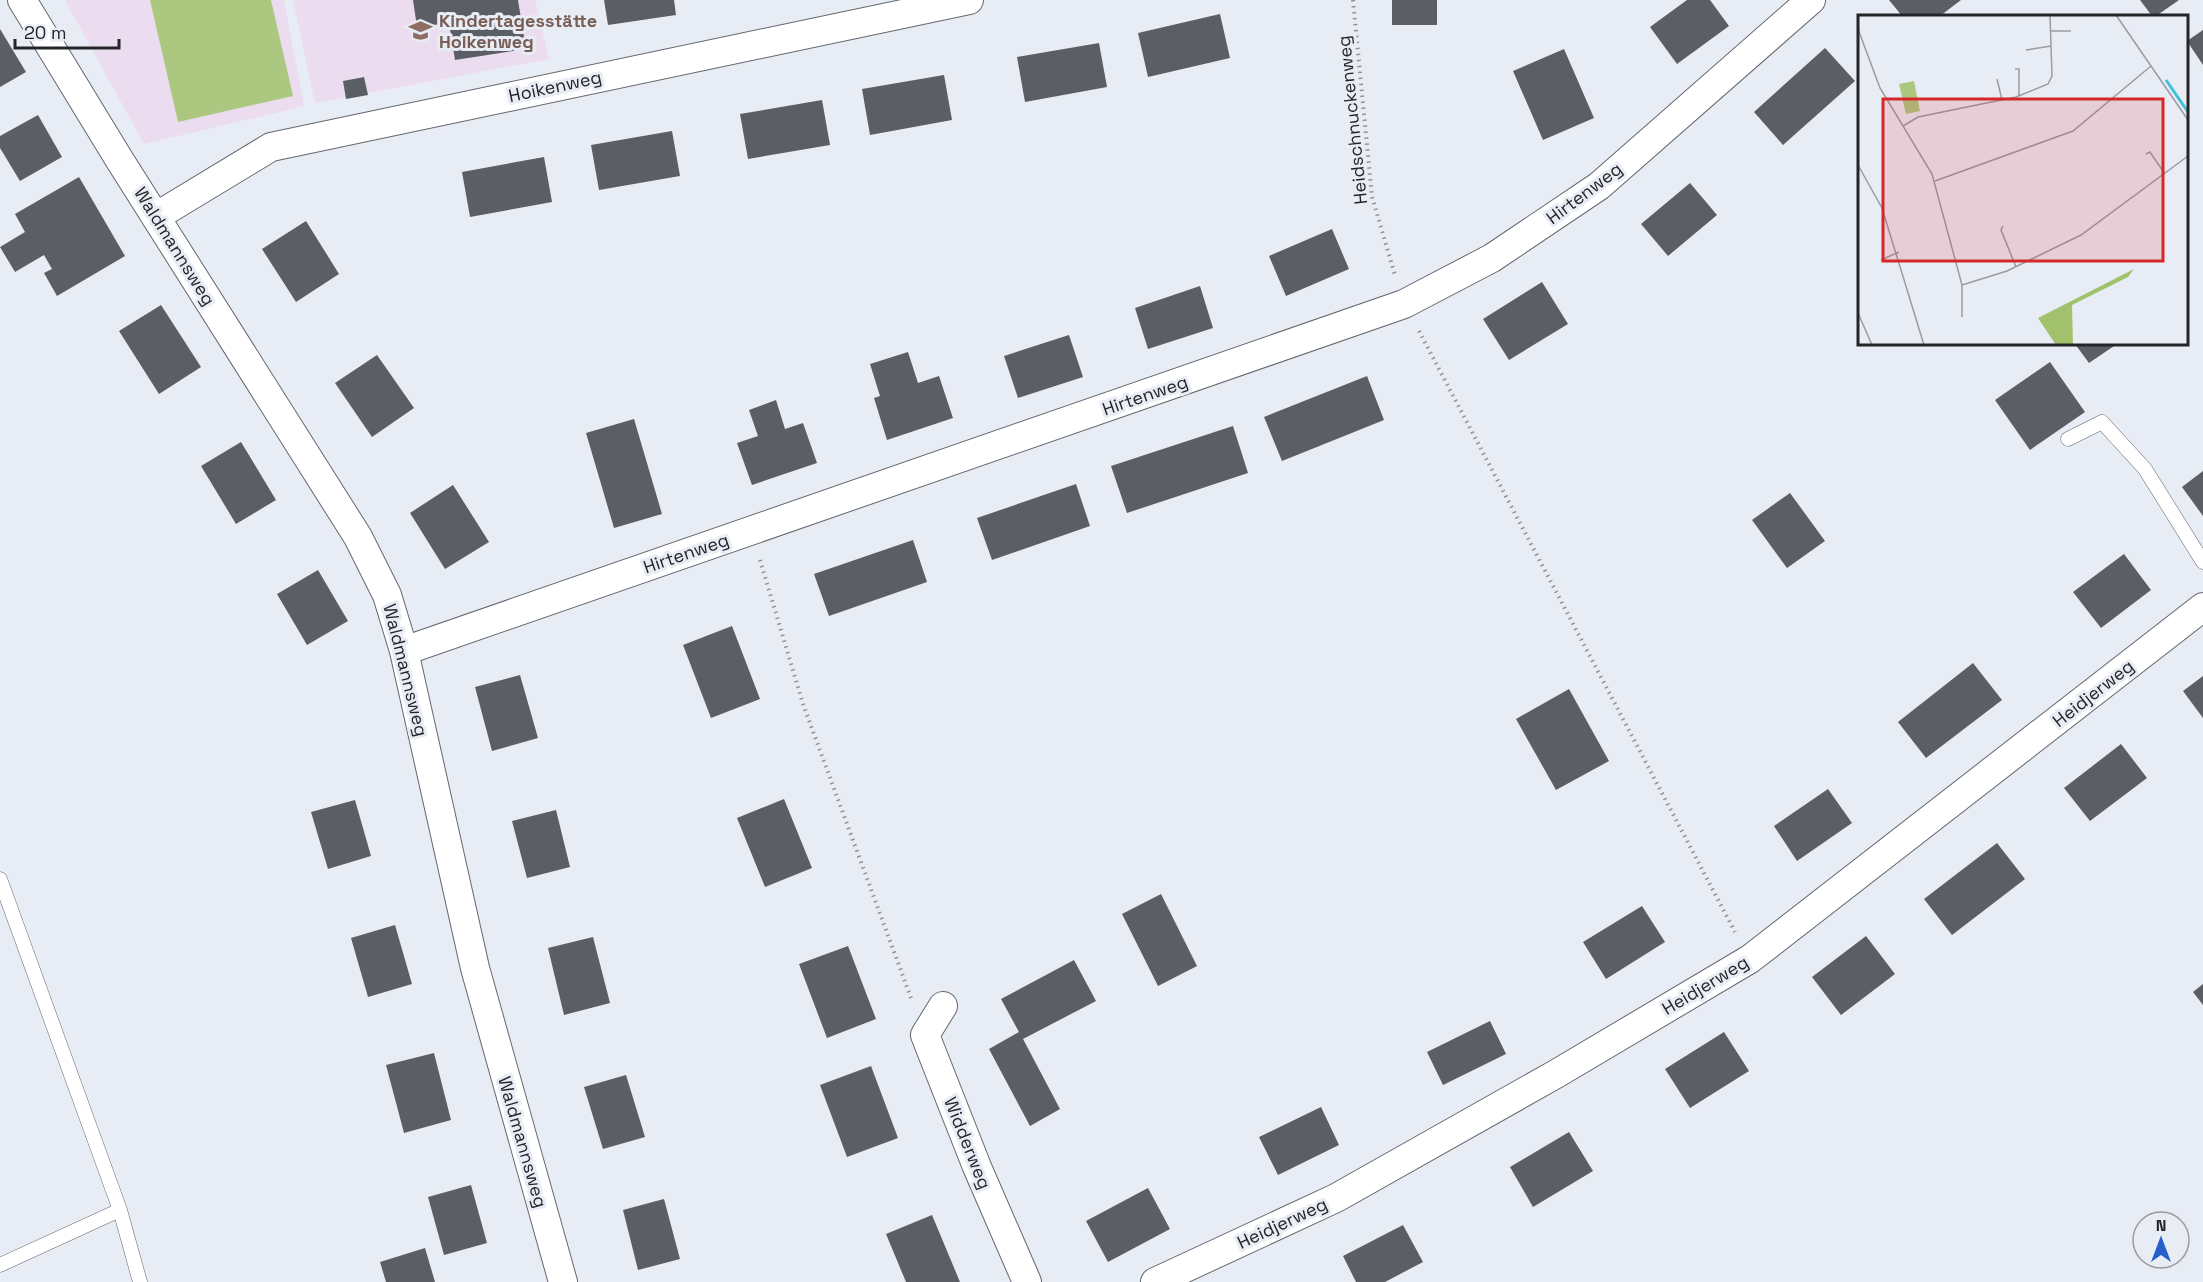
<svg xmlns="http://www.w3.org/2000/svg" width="2203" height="1282" viewBox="0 0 2203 1282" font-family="'Space Grotesk',sans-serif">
<rect width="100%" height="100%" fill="#e8ecf4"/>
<path fill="#ebdcef" d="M 65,0 L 284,0 L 304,106 L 144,144 Z
M 293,0 L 535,0 L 549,59 L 315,103 Z"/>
<path fill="#acc880" d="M 150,0 L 271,0 L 293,96 L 178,122 Z"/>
<path fill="#5b5e64" d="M 413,0 L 518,0 L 526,49 L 455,60 L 449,23 L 417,27 Z
M 604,0 L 674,0 L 676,15 L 608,25 Z
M 1392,0 L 1437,0 L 1437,25 L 1392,25 Z
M 1687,0 L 1710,0 L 1729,26 L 1677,64 L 1650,27 Z
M 1889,0 L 1961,0 L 1940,16 L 1902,16 Z
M 2140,0 L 2179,0 L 2156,16 L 2152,16 Z
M 1220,14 L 1230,58 L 1148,77 L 1138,33 Z
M 0,29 L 26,72 L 0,87 Z
M 2203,30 L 2203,65 L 2187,41 Z
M 1099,43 L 1107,87 L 1025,102 L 1017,57 Z
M 1825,48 L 1855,81 L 1783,145 L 1754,112 Z
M 1564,49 L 1594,118 L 1543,140 L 1513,71 Z
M 944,75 L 952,120 L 870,135 L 862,89 Z
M 364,77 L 368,95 L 346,99 L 343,81 Z
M 822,100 L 830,145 L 748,159 L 740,114 Z
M 38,115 L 62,157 L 20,181 L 0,148 L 0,136 Z
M 672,131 L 680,176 L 599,190 L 591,145 Z
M 544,157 L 552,202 L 470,217 L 462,172 Z
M 79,177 L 125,256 L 57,296 L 44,273 L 52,269 L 44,255 L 15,272 L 0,247 L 25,232 L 15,214 Z
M 1690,183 L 1717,215 L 1668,256 L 1641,224 Z
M 306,221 L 339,274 L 296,302 L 262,249 Z
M 1332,229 L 1349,269 L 1286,296 L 1269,256 Z
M 1542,282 L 1568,324 L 1509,360 L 1483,319 Z
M 1200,286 L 1213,328 L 1148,349 L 1135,308 Z
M 161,305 L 201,367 L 159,394 L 119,331 Z
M 1069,335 L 1083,377 L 1018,398 L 1004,356 Z
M 2075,344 L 2117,344 L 2089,363 Z
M 908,352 L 918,383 L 939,376 L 953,418 L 887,440 L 874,398 L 880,396 L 870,364 Z
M 377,355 L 414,408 L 372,437 L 335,383 Z
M 2050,362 L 2085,412 L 2030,450 L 1995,400 Z
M 1367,376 L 1384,420 L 1282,461 L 1264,417 Z
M 776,400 L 785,429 L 803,423 L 817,463 L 752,485 L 737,443 L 758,436 L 749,410 Z
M 634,419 L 662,514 L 614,528 L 586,433 Z
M 1233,426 L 1248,473 L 1127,513 L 1111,466 Z
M 241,442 L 276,500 L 236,524 L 201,466 Z
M 2203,471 L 2203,516 L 2182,487 Z
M 1076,484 L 1090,526 L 992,560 L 977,518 Z
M 453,485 L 489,542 L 445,569 L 410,513 Z
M 1790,493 L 1825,541 L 1787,568 L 1752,520 Z
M 913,540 L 927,582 L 829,616 L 814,574 Z
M 2124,554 L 2151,590 L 2101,628 L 2073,592 Z
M 318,570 L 348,621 L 307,645 L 277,594 Z
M 732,626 L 760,699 L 711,718 L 683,645 Z
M 1973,663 L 2002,700 L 1926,758 L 1898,722 Z
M 520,675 L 538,738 L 492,751 L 475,687 Z
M 2203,676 L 2203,718 L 2183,691 Z
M 1569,689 L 1609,761 L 1556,790 L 1516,719 Z
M 2121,744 L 2147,778 L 2090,821 L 2064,788 Z
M 1828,789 L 1852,823 L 1797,861 L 1774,826 Z
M 784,799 L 812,868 L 765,887 L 737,818 Z
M 355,800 L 371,856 L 328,869 L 311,812 Z
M 556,810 L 570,867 L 527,878 L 512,821 Z
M 1997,843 L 2025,879 L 1952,935 L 1924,899 Z
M 1161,894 L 1197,966 L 1158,986 L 1122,914 Z
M 1642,906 L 1665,942 L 1606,979 L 1583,942 Z
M 395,925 L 412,984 L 368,997 L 351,938 Z
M 1866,936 L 1895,974 L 1841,1015 L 1812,977 Z
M 593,937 L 610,1003 L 564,1015 L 548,948 Z
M 848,946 L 876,1019 L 827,1038 L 799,964 Z
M 1074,960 L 1096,1001 L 1023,1039 L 1060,1109 L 1030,1126 L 989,1049 L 1019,1032 L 1001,999 Z
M 2203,984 L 2203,1005 L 2193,992 Z
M 1490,1021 L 1506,1054 L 1443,1085 L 1427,1052 Z
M 1724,1032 L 1749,1071 L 1690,1108 L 1665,1069 Z
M 434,1053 L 451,1120 L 404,1133 L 386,1065 Z
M 871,1066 L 898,1138 L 847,1157 L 820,1085 Z
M 626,1075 L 645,1137 L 603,1149 L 584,1087 Z
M 1321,1107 L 1339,1145 L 1278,1175 L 1259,1137 Z
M 1569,1132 L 1593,1171 L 1533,1207 L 1510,1167 Z
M 471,1185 L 487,1243 L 444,1255 L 428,1197 Z
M 1148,1188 L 1170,1229 L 1108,1262 L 1086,1221 Z
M 664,1199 L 680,1259 L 638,1270 L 623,1210 Z
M 932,1215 L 960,1282 L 906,1282 L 886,1234 Z
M 1403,1225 L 1423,1262 L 1385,1282 L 1356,1282 L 1343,1256 Z
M 425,1248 L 435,1282 L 386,1282 L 380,1262 Z"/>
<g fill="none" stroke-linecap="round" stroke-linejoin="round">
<defs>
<path id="service" d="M 2068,439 L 2102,422 L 2145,469 L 2203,562
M 0,879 L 120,1210 L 140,1282
M 0,1265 L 120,1210"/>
<path id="minor" d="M 22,0 L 119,159 L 358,537 L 387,595 L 404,651 L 475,968 L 563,1282
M 157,216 L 271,147 L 969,0
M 404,651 L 1404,304 L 1492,258 L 1599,186 L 1811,0
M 943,1006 L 925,1035 L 977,1167 L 1027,1282
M 1155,1282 L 1336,1198 L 1556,1074 L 1750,959 L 2203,607"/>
</defs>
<use href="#service" stroke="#63676d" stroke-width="15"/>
<use href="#minor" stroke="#63676d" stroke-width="30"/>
<path stroke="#909398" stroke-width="4" stroke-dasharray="1.5 4.5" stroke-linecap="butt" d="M 1353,0 L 1372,197 L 1395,275
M 1419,331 L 1735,932
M 760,560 L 804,707 L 911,998"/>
<use href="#service" stroke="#fff" stroke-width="14"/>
<use href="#minor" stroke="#fff" stroke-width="28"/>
</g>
<defs>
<symbol id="school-bare" viewBox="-9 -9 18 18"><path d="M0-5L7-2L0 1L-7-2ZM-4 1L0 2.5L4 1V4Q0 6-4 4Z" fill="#8d6e63" stroke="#e8ecf4" stroke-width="2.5" paint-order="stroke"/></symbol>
</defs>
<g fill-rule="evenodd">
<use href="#school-bare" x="404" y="14" width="33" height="33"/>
</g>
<g text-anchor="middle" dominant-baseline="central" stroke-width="6" stroke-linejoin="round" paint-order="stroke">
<g font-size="18" font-weight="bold" fill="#785e54" stroke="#e8ecf4" text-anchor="start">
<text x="439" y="20">Kindertagesstätte<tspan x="439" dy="21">Hoikenweg</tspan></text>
</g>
<g font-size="18" fill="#242528" stroke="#e8ecf4">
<text transform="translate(555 86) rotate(-12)">Hoikenweg</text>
<text transform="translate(1352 120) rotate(-96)">Heidschnuckenweg</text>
<text transform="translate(1584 193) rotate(-37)">Hirtenweg</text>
<text transform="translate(175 246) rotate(58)">Waldmannsweg</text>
<text transform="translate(1145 395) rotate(-19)">Hirtenweg</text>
<text transform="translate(686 553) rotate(-19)">Hirtenweg</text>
<text transform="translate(406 670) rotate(76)">Waldmannsweg</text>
<text transform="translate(2093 693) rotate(-38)">Heidjerweg</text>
<text transform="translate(1705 985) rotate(-31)">Heidjerweg</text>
<text transform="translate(523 1142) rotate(74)">Waldmannsweg</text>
<text transform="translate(968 1143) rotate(68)">Widderweg</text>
<text transform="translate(1282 1223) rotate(-25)">Heidjerweg</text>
</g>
</g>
<g transform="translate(1858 15)">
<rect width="330" height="330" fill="#e8ecf4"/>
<path d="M 276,254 L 270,262 L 214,290 L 215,330 L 198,330 L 180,303 Z" fill="#a1c16d"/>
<path d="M 56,66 L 62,96 L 48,99 L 41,69 Z" fill="#acc880"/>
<path fill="none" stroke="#3ec1db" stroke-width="3" d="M 308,65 L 330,97"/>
<path fill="none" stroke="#9a9ca2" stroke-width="1.5" d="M 258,0 L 330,105M 0,14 L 22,73 L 74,159 L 104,270 L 104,302M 192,16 L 213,16M 168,35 L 193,31M 157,54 L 161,54 L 161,81M 139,64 L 144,85M 45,111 L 60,102 L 158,82 L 190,69 L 194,61 L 192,0M 288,139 L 292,137 L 307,159M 0,150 L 24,193 L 66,330M 77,166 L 215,116 L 293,51M 145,211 L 143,215 L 158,252M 23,245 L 41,237M 104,270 L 149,256 L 223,220 L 330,141M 0,298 L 14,330"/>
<path fill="#d62828" fill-opacity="0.15" stroke="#d62828" stroke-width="3" d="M 25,84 L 305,84 L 305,246 L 25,246 Z"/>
<rect width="330" height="330" fill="none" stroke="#242528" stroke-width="3"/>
</g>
<g transform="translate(2161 1240)"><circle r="28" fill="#e8ecf4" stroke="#9a9ca2" stroke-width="1.5"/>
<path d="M0-4.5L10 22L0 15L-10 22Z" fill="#265fcc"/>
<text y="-9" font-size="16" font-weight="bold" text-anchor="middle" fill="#242528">N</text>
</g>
<path d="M15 39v9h104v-9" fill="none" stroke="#242528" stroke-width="3"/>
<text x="24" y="39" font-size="18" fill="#242528" stroke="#e8ecf4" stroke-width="4.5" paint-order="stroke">20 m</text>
</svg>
